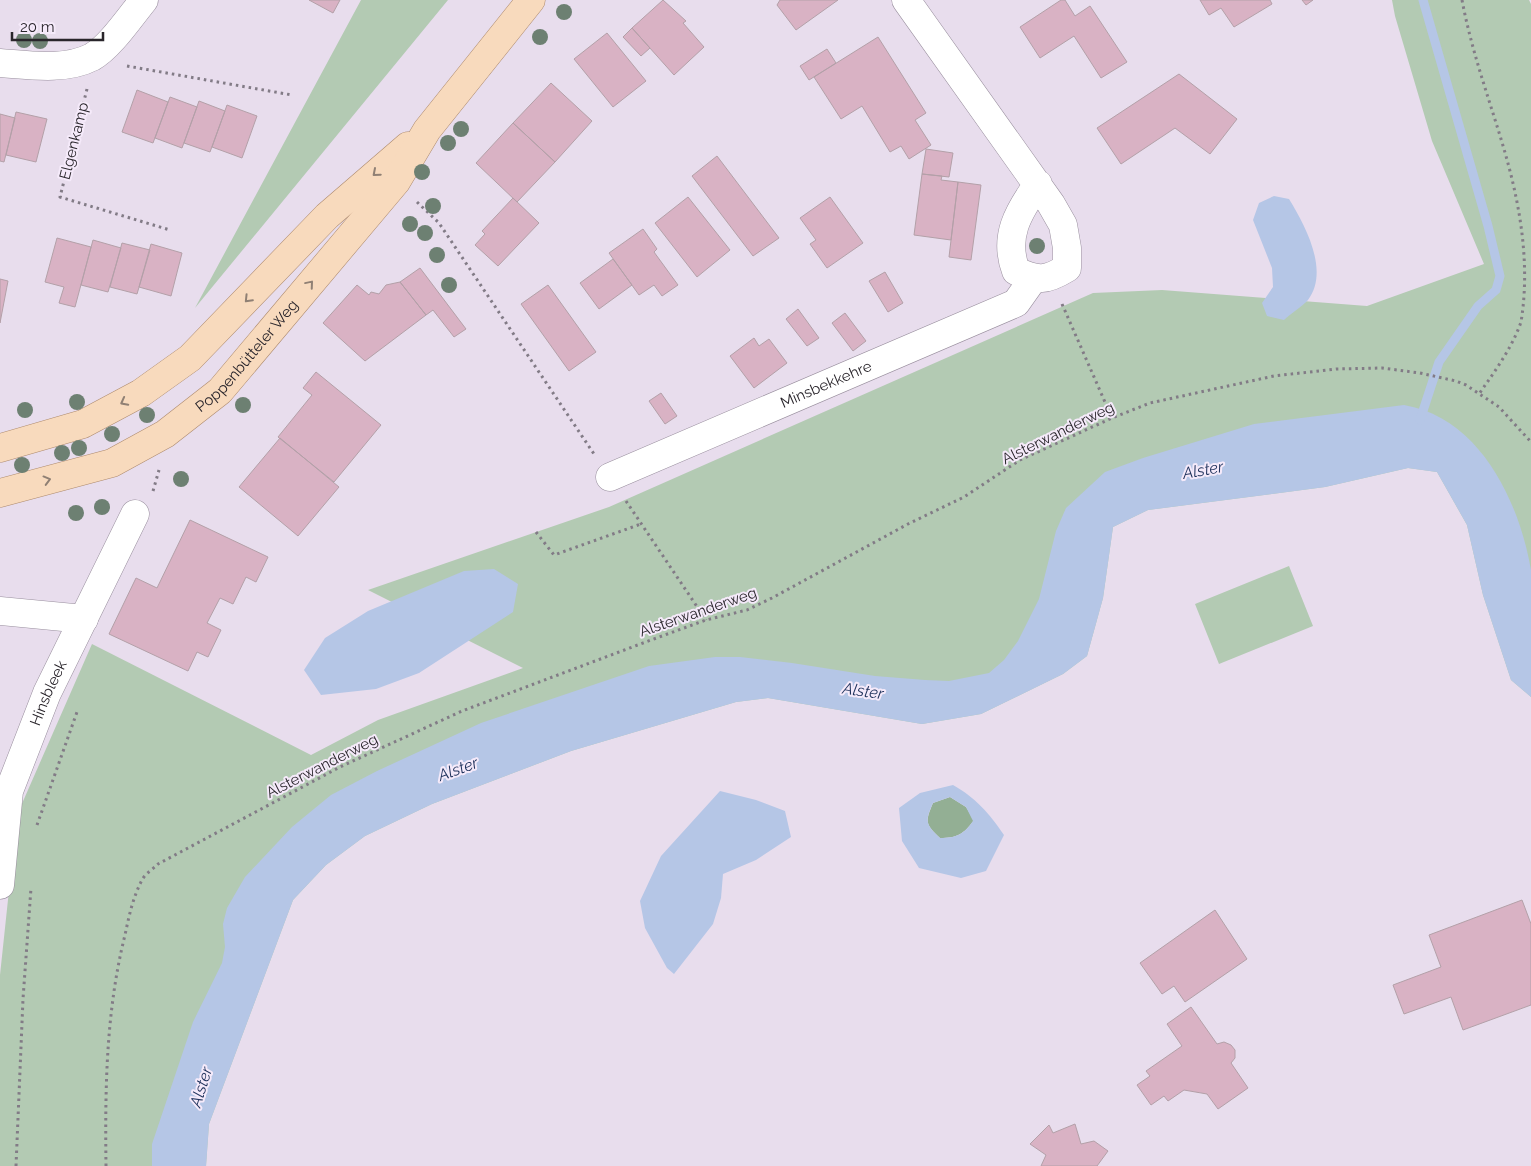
<svg xmlns="http://www.w3.org/2000/svg" width="1531" height="1166" viewBox="0 0 1531 1166" font-family="Raleway,sans-serif">
<rect width="100%" height="100%" fill="#e8dded"/>
<path fill="#b3cab3" d="M 361,0 L 448,0 L 195,308 Z
M 1392,0 L 1529,0 L 1531,4 L 1531,697 L 1511,680 L 1483,595 L 1467,525 L 1437,472 L 1408,468 L 1325,487 L 1148,510 L 1113,527 L 1103,598 L 1087,656 L 1063,674 L 981,714 L 922,724 L 768,698 L 736,702 L 571,751 L 432,804 L 365,836 L 326,865 L 293,900 L 209,1124 L 206,1166 L 0,1166 L 0,975 L 17,815 L 92,644 L 311,755 L 378,720 L 523,668 L 368,590 L 609,507 L 1093,293 L 1162,290 L 1367,306 L 1484,264 L 1432,141 L 1395,16 Z
M 1289,566 L 1313,626 L 1219,664 L 1195,604 Z"/>
<path fill="#93af94" d="M 950,797 L 966,807 L 974,820 C 964,834 957,838 940,838 C 925,824 925,822 933,803 Z"/>
<path fill="#b5c6e6" fill-rule="evenodd" d="M 1274,196 L 1289,199 C 1305,225 1330,271 1308,300 C 1302,307 1291,313 1284,320 L 1267,316 L 1262,303 L 1273,287 L 1272,268 L 1253,220 L 1259,203 Z
M 1404,405 C 1480,418 1519,501 1531,570 C 1531,582 1531,596 1531,609 C 1531,638 1531,667 1531,697 L 1511,680 L 1483,595 L 1467,525 L 1437,472 L 1408,468 L 1325,487 L 1148,510 L 1113,527 L 1103,598 L 1087,656 L 1063,674 L 981,714 L 922,724 L 768,698 L 736,702 L 571,751 L 432,804 L 365,836 L 326,865 L 293,900 L 209,1124 L 206,1166 L 152,1166 L 152,1144 L 193,1022 L 222,963 L 225,947 L 223,924 L 227,908 L 245,877 L 292,827 L 331,795 L 377,771 L 481,723 L 649,666 L 715,657 L 740,657 L 792,663 L 875,676 L 925,680 L 949,681 L 989,673 L 1004,660 L 1018,641 L 1039,599 L 1056,531 L 1066,508 L 1105,472 L 1143,458 L 1254,424 Z
M 494,569 L 518,584 L 513,612 L 419,673 L 376,689 L 321,695 L 304,670 L 325,638 L 368,611 L 464,571 Z
M 953,785 C 976,798 989,813 1004,835 L 986,871 L 961,878 L 919,868 L 902,841 L 899,808 L 920,793 ZM 950,797 L 966,807 L 973,821 C 964,834 957,838 940,838 C 925,824 925,821 933,803 Z
M 720,791 L 756,800 L 785,811 L 791,837 L 756,860 L 723,874 L 721,898 L 713,924 L 674,974 L 667,968 L 645,928 L 640,901 L 661,856 Z"/>
<g fill="none" stroke-linecap="round" stroke-linejoin="round">
<path stroke="#b5c6e6" stroke-width="9" d="M 1420,420 L 1439,362 L 1478,306 L 1496,290 L 1500,276 L 1488,226 L 1423,0"/>
</g>
<path fill="#d9b2c4" stroke="#b3a0a8" d="M 309,0 L 340,0 L 333,13 Z
M 663,0 L 686,21 L 683,23 L 704,47 L 674,75 L 632,28 Z
M 780,0 L 838,0 L 796,30 L 777,5 Z
M 1061,0 L 1065,0 L 1075,16 L 1090,6 L 1127,62 L 1101,78 L 1074,36 L 1040,58 L 1020,27 Z
M 1200,0 L 1270,0 L 1272,4 L 1234,27 L 1221,8 L 1209,15 Z
M 1302,0 L 1313,0 L 1306,5 Z
M 632,28 L 650,48 L 641,56 L 623,37 Z
M 607,33 L 646,81 L 613,107 L 574,59 Z
M 878,37 L 926,113 L 915,120 L 931,145 L 909,159 L 901,146 L 890,152 L 862,106 L 841,119 L 814,77 Z
M 827,49 L 836,63 L 809,80 L 800,66 Z
M 1179,74 L 1237,119 L 1210,154 L 1175,128 L 1121,164 L 1097,128 Z
M 551,83 L 592,121 L 555,162 L 513,123 Z
M 137,90 L 168,102 L 153,143 L 122,132 Z
M 170,97 L 197,107 L 182,148 L 155,138 Z
M 199,101 L 225,111 L 210,152 L 184,143 Z
M 227,105 L 257,116 L 242,158 L 212,147 Z
M 16,112 L 47,119 L 36,162 L 6,155 Z
M 0,114 L 15,118 L 4,162 L 0,161 Z
M 513,123 L 555,162 L 517,202 L 476,163 Z
M 926,149 L 953,153 L 949,177 L 922,174 Z
M 717,156 L 779,238 L 753,256 L 692,176 Z
M 922,174 L 942,176 L 941,180 L 958,182 L 951,240 L 914,235 Z
M 958,182 L 981,185 L 971,260 L 949,257 Z
M 688,197 L 730,250 L 697,277 L 655,223 Z
M 830,197 L 863,243 L 827,268 L 810,244 L 816,240 L 800,218 Z
M 513,198 L 539,223 L 498,266 L 475,245 L 485,234 L 482,231 Z
M 643,229 L 657,249 L 654,252 L 678,285 L 662,296 L 654,285 L 639,295 L 609,253 Z
M 57,238 L 91,247 L 75,307 L 59,303 L 64,287 L 45,282 Z
M 93,240 L 121,248 L 108,292 L 81,285 Z
M 122,243 L 150,250 L 137,294 L 110,287 Z
M 151,244 L 182,253 L 171,296 L 139,287 Z
M 613,259 L 632,285 L 599,309 L 580,283 Z
M 420,268 L 466,329 L 454,337 L 433,310 L 426,315 L 400,282 Z
M 885,272 L 903,303 L 888,312 L 869,281 Z
M 0,279 L 8,281 L 0,323 Z
M 400,282 L 426,315 L 365,361 L 323,323 L 357,285 L 369,295 L 371,292 L 379,294 L 386,285 Z
M 548,285 L 596,352 L 569,371 L 521,304 Z
M 798,309 L 819,338 L 807,346 L 786,319 Z
M 845,313 L 866,341 L 853,351 L 832,323 Z
M 754,338 L 759,346 L 769,339 L 787,363 L 754,388 L 730,356 Z
M 316,372 L 381,425 L 334,482 L 278,437 L 312,395 L 303,388 Z
M 661,393 L 677,416 L 665,424 L 649,401 Z
M 280,438 L 339,487 L 298,536 L 239,487 Z
M 190,520 L 268,557 L 256,582 L 246,577 L 233,604 L 220,598 L 207,623 L 221,630 L 208,657 L 197,652 L 188,671 L 109,634 L 136,578 L 157,588 Z
M 1522,900 L 1531,924 L 1531,1005 L 1463,1030 L 1451,997 L 1404,1014 L 1393,985 L 1441,967 L 1429,935 Z
M 1215,910 L 1247,959 L 1185,1002 L 1174,986 L 1162,994 L 1140,963 Z
M 1191,1007 L 1217,1044 L 1224,1042 L 1231,1045 L 1235,1050 L 1235,1058 L 1231,1063 L 1248,1088 L 1218,1109 L 1207,1094 L 1184,1090 L 1168,1101 L 1164,1096 L 1151,1105 L 1137,1085 L 1150,1076 L 1146,1071 L 1182,1046 L 1167,1024 Z
M 1075,1124 L 1081,1144 L 1094,1141 L 1108,1151 L 1097,1166 L 1041,1166 L 1046,1155 L 1030,1144 L 1049,1125 L 1053,1133 Z"/>
<g fill="none" stroke-linecap="round" stroke-linejoin="round">
<defs>
<g id="minor">
<path d="M 906,0 L 1051,204 L 1063,225 L 1067,248 L 1067,268 C 1046,281 1038,281 1016,271 C 1003,237 1018,212 1038,184"/>
<path d="M 0,63 C 28,65 65,71 92,57 C 110,47 130,17 144,0"/>
<path id="s1" d="M 610,477 L 1016,303 L 1033,279"/>
<path d="M 0,611 L 84,619"/>
<path id="s2" d="M 0,885 L 9,791 L 47,693 L 135,514"/>
</g>
<g id="major">
<path d="M 0,448 L 83,424 L 141,393 L 190,358 L 327,216 L 408,146"/>
<path id="s3" d="M 0,493 L 112,463 L 165,434 L 220,391 L 396,182 L 427,130 L 531,0"/>
</g>
</defs>
<use href="#minor" stroke="#998f9e" stroke-width="29"/>
<use href="#major" stroke="#ad8a6d" stroke-width="29"/>
<path stroke="#827b86" stroke-width="3" stroke-dasharray="2.5 4" stroke-linecap="butt" d="M 1462,0 C 1471,48 1487,93 1501,139 C 1519,198 1531,261 1521,322 C 1512,348 1495,371 1479,394
M 127,66 L 292,95
M 87,89 L 60,197 L 170,230
M 417,202 L 439,223 L 594,454
M 1062,304 L 1112,418
M 153,491 L 159,470
M 626,501 L 706,620
M 536,532 L 554,555 L 641,524
M 37,825 L 77,712
M 16,1166 L 23,999 L 31,888
M 106,1166 C 105,1088 106,1011 125,935 C 129,916 133,897 142,880 C 145,874 153,869 158,864 L 340,767 L 462,711 L 651,640 L 706,620 L 747,610 L 772,598 L 908,524 L 964,497 L 1020,460 L 1112,418 L 1150,403 L 1274,376 L 1336,369 L 1382,368 L 1420,373 L 1456,381 L 1466,385 L 1499,407 L 1531,442"/>
<use href="#minor" stroke="#fff" stroke-width="28"/>
<use href="#major" stroke="#f8dabd" stroke-width="28"/>
</g>
<g fill="#6d8072">
<circle cx="564" cy="12" r="8"/>
<circle cx="540" cy="37" r="8"/>
<circle cx="24" cy="40" r="8"/>
<circle cx="40" cy="41" r="8"/>
<circle cx="461" cy="129" r="8"/>
<circle cx="448" cy="143" r="8"/>
<circle cx="422" cy="172" r="8"/>
<circle cx="433" cy="206" r="8"/>
<circle cx="410" cy="224" r="8"/>
<circle cx="425" cy="233" r="8"/>
<circle cx="1037" cy="246" r="8"/>
<circle cx="437" cy="255" r="8"/>
<circle cx="449" cy="285" r="8"/>
<circle cx="77" cy="402" r="8"/>
<circle cx="243" cy="405" r="8"/>
<circle cx="25" cy="410" r="8"/>
<circle cx="147" cy="415" r="8"/>
<circle cx="112" cy="434" r="8"/>
<circle cx="79" cy="448" r="8"/>
<circle cx="62" cy="453" r="8"/>
<circle cx="22" cy="465" r="8"/>
<circle cx="181" cy="479" r="8"/>
<circle cx="102" cy="507" r="8"/>
<circle cx="76" cy="513" r="8"/>
</g>
<defs><path id="oneway-chevron" d="M-2-3.5L2.5 0L-2 3.5" fill="none" stroke-width="1.6" stroke-linecap="round" stroke-linejoin="round" transform="scale(1.25)"/></defs>
<g stroke="#908074">
<use href="#oneway-chevron" transform="translate(376 173) rotate(139)"/>
<use href="#oneway-chevron" transform="translate(310 284) rotate(-50)"/>
<use href="#oneway-chevron" transform="translate(248 299) rotate(134)"/>
<use href="#oneway-chevron" transform="translate(124 402) rotate(152)"/>
<use href="#oneway-chevron" transform="translate(47 480) rotate(-15)"/>
</g>
<g text-anchor="middle" dominant-baseline="central" stroke-width="4" stroke-linejoin="round" paint-order="stroke">
<g font-size="15" fill="#29252b" stroke="#f5eafa">
<text transform="translate(74 141) rotate(-76)">Elgenkamp</text>
<text stroke="none"><textPath href="#s3" startOffset="290">Poppenbütteler Weg</textPath></text>
<text stroke="none"><textPath href="#s1" startOffset="235">Minsbekkehre</textPath></text>
<text transform="translate(1058 433) rotate(-26)">Alsterwanderweg</text>
<text transform="translate(698 612) rotate(-19)">Alsterwanderweg</text>
<text stroke="none"><textPath href="#s2" startOffset="200">Hinsbleek</textPath></text>
<text transform="translate(322 766) rotate(-27)">Alsterwanderweg</text>
</g>
<g font-size="16" font-style="italic" fill="#1d305a" stroke="#f5eafa">
<text transform="translate(1203 470) rotate(-10)">Alster</text>
<text transform="translate(863 691) rotate(8)">Alster</text>
<text transform="translate(458 769) rotate(-20)">Alster</text>
<text transform="translate(201 1087) rotate(-73)">Alster</text>
</g>
</g>
<path d="M12 32v8h91v-8" fill="none" stroke="#29252b" stroke-width="2.5"/>
<text x="20" y="32" font-size="15" fill="#29252b" stroke="#f5eafa" stroke-width="4" paint-order="stroke">20 m</text>
</svg>
